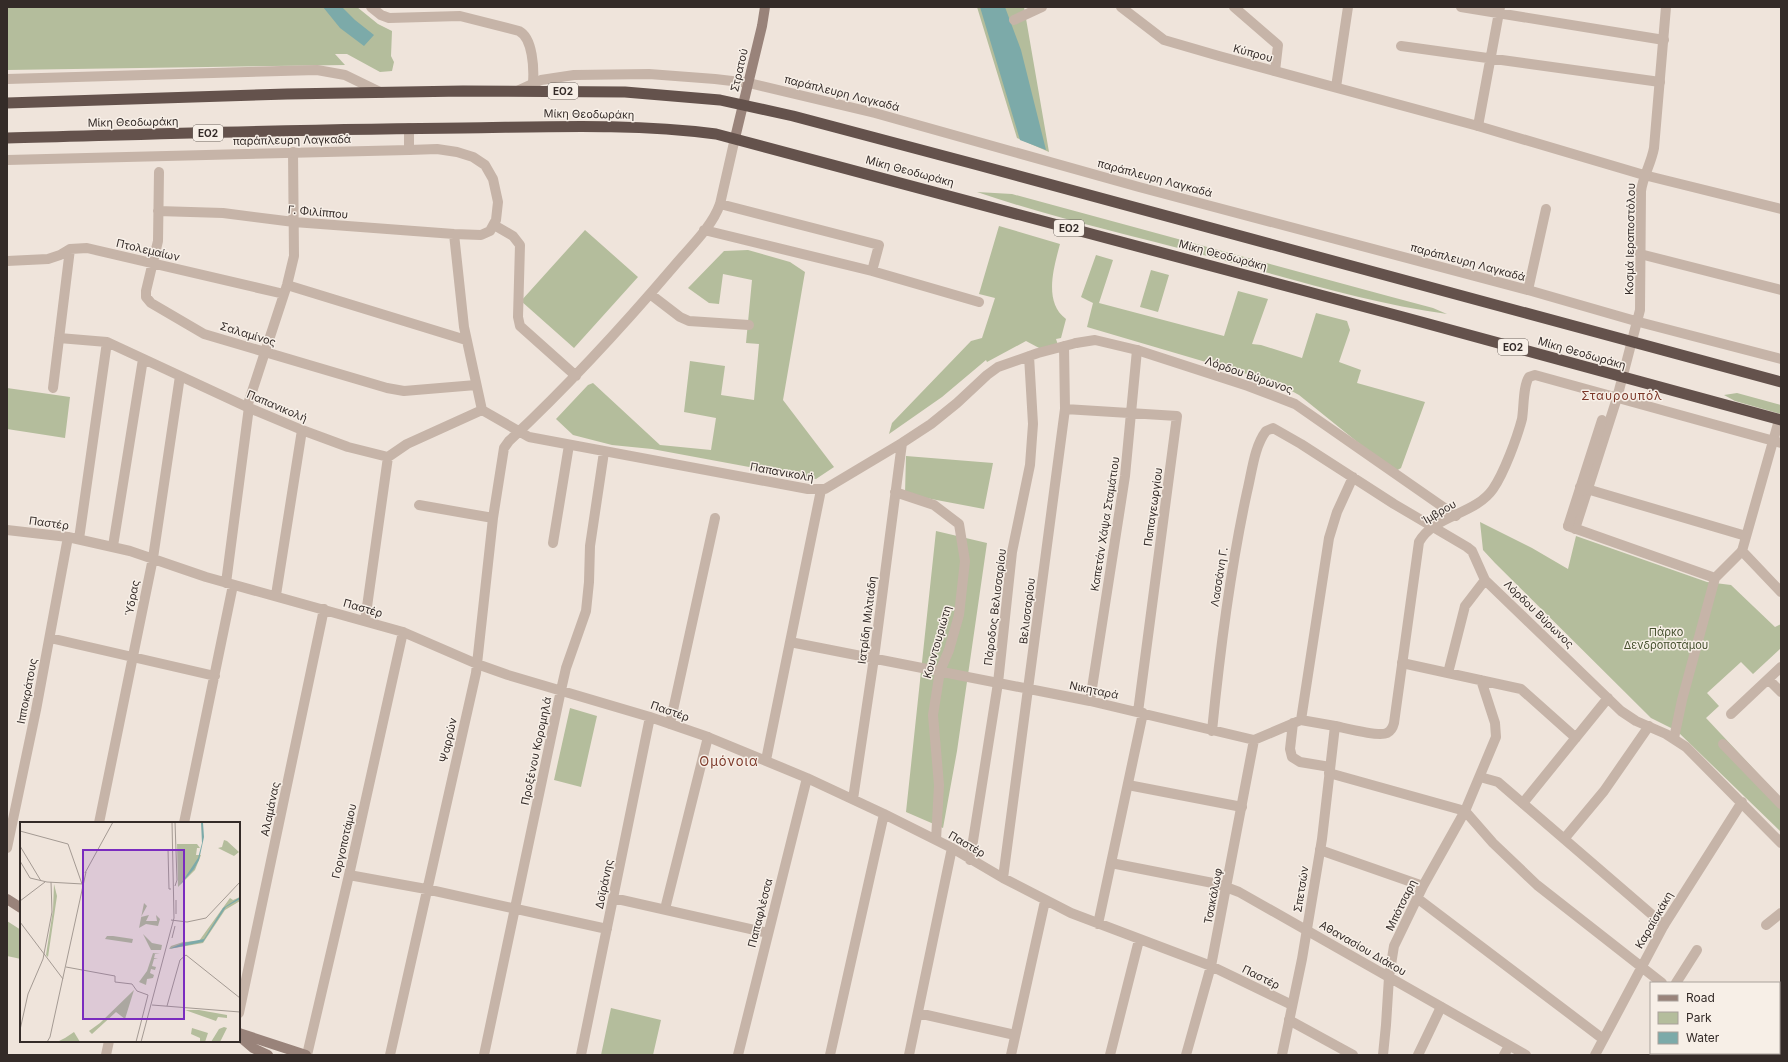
<svg xmlns="http://www.w3.org/2000/svg" width="1788" height="1062" viewBox="0 0 1788 1062" font-family="Inter,sans-serif">
<rect width="100%" height="100%" fill="#efe4db"/>
<path fill="#b4bd9c" d="M 7,7 L 357,7 L 378,24 L 392,31 L 391,56 L 394,62 L 392,71 L 380,72 L 347,54 L 335,54 L 345,65 L 7,70 Z
M 977,7 L 1024,7 L 1049,152 L 1017,138 Z
M 977,192 L 1012,194 L 1388,296 L 1433,308 L 1447,314 C 1363,302 1282,276 1200,254 C 1126,234 1050,217 977,192 Z
M 999,226 L 1060,244 C 1054,267 1043,302 1066,319 L 1061,338 L 1056,339 L 1058,345 L 1041,349 L 1026,341 L 987,362 L 986,360 L 942,397 L 889,434 L 892,423 L 971,341 L 982,338 L 995,298 L 979,294 Z
M 585,230 L 638,277 L 574,348 L 521,301 Z
M 748,250 L 790,262 L 805,272 L 783,400 L 834,467 L 816,479 L 808,478 L 652,449 L 612,445 L 573,435 L 556,419 L 588,385 L 593,383 L 660,445 L 711,450 L 716,418 L 684,412 L 690,361 L 725,366 L 721,395 L 754,400 L 759,344 L 746,343 L 752,280 L 723,274 L 719,304 L 709,303 L 688,288 L 724,251 Z
M 1096,255 L 1113,260 L 1099,303 L 1224,336 L 1238,291 L 1268,299 L 1252,344 L 1261,345 L 1302,358 L 1316,313 L 1347,321 L 1350,330 L 1339,362 L 1361,370 L 1357,383 L 1425,402 L 1401,468 L 1396,471 L 1376,457 L 1299,395 L 1277,383 L 1087,327 L 1093,303 L 1081,297 Z
M 1151,270 L 1169,275 L 1158,312 L 1140,307 Z
M 7,388 L 70,397 L 65,438 L 7,429 Z
M 1737,393 L 1781,405 L 1781,414 L 1735,401 L 1724,395 Z
M 906,456 L 993,463 L 984,509 L 905,494 Z
M 1480,522 L 1532,548 L 1568,569 L 1576,536 L 1707,582 L 1731,585 L 1775,627 L 1781,624 L 1781,648 L 1753,674 L 1741,662 L 1707,693 L 1719,706 L 1706,718 L 1781,798 L 1781,832 L 1677,731 L 1651,718 L 1495,563 L 1483,550 Z
M 936,531 L 987,543 L 957,751 L 943,828 L 906,812 Z
M 570,708 L 597,716 L 581,787 L 554,780 Z
M 7,921 L 21,930 L 21,959 L 7,956 Z
M 611,1008 L 661,1020 L 653,1055 L 601,1055 Z"/>
<path fill="#7caaa9" d="M 323,7 L 342,7 L 355,20 L 374,35 L 364,46 L 340,28 Z
M 980,7 L 1005,7 L 1021,50 L 1046,150 L 1020,140 Z"/>
<g fill="none" stroke-linecap="round" stroke-linejoin="round">
<path stroke="#c6b4a8" stroke-width="10" d="M 1528,290 L 1546,209
M 1076,343 L 1095,340 L 1137,350 L 1248,386 L 1295,404 L 1456,516
M 247,407 L 265,352
M 1568,526 L 1715,578
M 1575,529 L 1617,398
M 1674,738 L 1682,700 L 1715,578 L 1742,551
M 1723,744 L 1781,804
M 1329,773 L 1465,811
M 1480,777 L 1498,782 L 1664,925
M 1128,785 L 1242,807
M 1564,839 L 1604,791 L 1649,726
M 665,909 L 708,737
M 1418,1055 L 1441,1007"/>
<path stroke="#c6b4a8" stroke-width="10" d="M 371,7 L 381,15 L 389,18 L 460,16 L 519,31 C 533,38 534,69 533,83
M 1234,7 L 1278,45 L 1275,71
M 1461,7 L 1664,40
M 1014,20 L 1042,7
M 1401,46 L 1660,82
M 1336,87 L 1348,7
M 1478,126 L 1500,7
M 159,172 L 158,241 L 146,291 L 146,297 L 151,303 L 204,334 L 387,388 L 404,391 L 476,385
M 1644,175 L 1781,209
M 720,204 L 879,245 L 872,271
M 158,211 L 223,213 L 294,222 L 454,234 L 481,235 L 490,231 L 496,220 L 498,202 L 493,179 L 485,165 L 473,157 L 457,152 L 437,149 L 409,150
M 494,225 L 513,236 L 520,245 L 518,317 L 520,326 L 576,376
M 704,230 L 872,271 L 979,302
M 454,234 L 464,327 L 482,410 L 529,437 L 808,489 L 825,489 L 902,443 L 931,424 L 957,403 L 987,375 L 998,367 L 1038,353 L 1076,343
M 1640,254 L 1781,290
M 7,261 L 48,259 L 60,255 L 70,249 L 87,248 L 284,294
M 287,285 L 466,340
M 650,294 L 680,317 L 689,321 L 749,325
M 59,338 L 107,342 L 247,407 L 302,430 L 348,447 L 388,457
M 265,352 L 287,285 L 294,256 L 293,152
M 53,388 L 70,249
M 1065,409 L 1177,416 L 1138,712
M 1779,420 L 1742,551 L 1781,592
M 388,457 L 407,444 L 482,410
M 1580,487 L 1746,536
M 895,492 L 934,505 L 959,524 L 965,561 L 959,615 L 949,650 L 940,671 L 933,715 L 939,785 L 936,840
M 419,505 L 493,518
M 1568,526 L 1602,420
M 7,530 L 68,537 L 130,551 L 206,577 L 403,632 L 477,664 L 508,675 L 650,717 L 708,737 L 807,778 L 884,814 L 952,848 L 1003,878 L 1071,913 L 1211,966 L 1292,1005
M 79,539 L 107,342
M 553,543 L 569,445
M 113,546 L 143,359
M 226,583 L 249,407
M 276,595 L 302,430
M 365,621 L 388,457
M 50,638 L 215,676
M 790,642 L 1090,701 L 1254,740 L 1301,720 L 1335,726
M 1402,663 L 1521,689 L 1576,738
M 1448,673 L 1465,606 L 1485,580
M 1768,679 L 1781,692
M 1090,701 L 1125,476 L 1137,350
M 1731,714 L 1781,667
M 1301,720 L 1329,538 L 1337,512 L 1353,477
M 1293,723 L 1290,749 L 1292,757 L 1300,762 L 1330,767
M 670,724 L 715,518
M 1212,731 C 1220,650 1230,570 1247,492 C 1252,472 1254,447 1266,431 L 1273,428 L 1301,444 L 1394,504 L 1467,547 L 1472,551 L 1485,580 L 1621,711 L 1636,721 L 1666,734 L 1686,747 L 1781,843
M 766,760 L 821,490
M 853,799 L 874,658 L 902,443
M 1523,803 L 1608,698
M 1465,811 L 1493,843 L 1537,885 L 1662,983
M 99,823 L 153,558 L 180,376
M 184,823 L 233,585
M 7,848 L 36,710 L 68,537
M 1320,850 L 1423,886
M 970,860 L 998,683 L 1012,552 L 1030,465 L 1033,424 L 1029,356
M 1111,863 L 1218,884 L 1239,892 L 1526,1055
M 349,875 L 426,889 L 607,929
M 1003,878 L 1065,409 L 1064,346
M 613,898 L 768,933
M 1417,898 L 1603,1039
M 1098,924 L 1143,713
M 1766,925 L 1781,913
M 1676,983 L 1697,950
M 239,1013 L 324,609
M 918,1013 L 1015,1035
M 1289,1020 L 1353,1055
M 1748,1053 L 1750,1055
M 106,1055 L 109,1041
M 307,1055 L 349,875 L 403,632
M 390,1055 L 476,673 L 493,518 L 504,448 L 509,441 C 568,386 623,326 675,265 C 690,247 712,227 720,204 L 735,138
M 484,1055 L 561,690 L 566,668 L 586,611 L 589,582 L 590,546 L 604,452
M 581,1055 L 650,717
M 738,1055 L 807,778
M 830,1055 L 884,814
M 909,1055 L 952,848
M 1011,1055 L 1045,901
M 1110,1055 L 1139,940
M 1186,1055 L 1211,966 L 1254,740
M 1383,1055 L 1386,1025 L 1389,977 L 1394,946 L 1423,886 L 1465,811 L 1496,737 L 1495,723 L 1481,680
M 1504,1055 L 1509,1046
M 1595,1055 L 1664,925 L 1742,802"/>
<path stroke="#c6b4a8" stroke-width="10" d="M 1121,7 L 1164,40 L 1219,56 L 1478,126 L 1644,175
M 7,79 L 317,70 L 345,75 L 382,93
M 517,91 L 541,80 L 574,75 L 649,74 L 715,79 L 749,83 L 875,113 L 1139,187 L 1528,290 L 1639,322 L 1781,359
M 7,160 L 409,150 L 409,128
M 1617,398 L 1640,310 L 1641,191 C 1643,176 1651,164 1654,148 L 1666,7
M 1282,1055 L 1302,959 L 1322,839 L 1335,726 C 1345,728 1379,737 1387,733 C 1391,731 1393,727 1394,723 L 1419,542 C 1434,515 1475,515 1493,489 C 1504,473 1517,438 1522,419 C 1524,407 1523,386 1529,377 L 1535,375 L 1781,443"/>
<path stroke="#99837a" stroke-width="10" d="M 735,138 L 762,26 L 765,7
M 7,899 L 21,908
M 239,1033 L 306,1055
M 239,1036 L 253,1048 L 268,1055"/>
<path stroke="#64524c" stroke-width="11" d="M 7,103 L 287,94 L 463,91 L 625,92 L 720,100 L 793,116 L 978,165 L 1781,382
M 7,138 C 159,134 311,129 463,128 C 548,127 632,123 716,134 L 1403,317 L 1781,420"/>
</g>
<g text-anchor="middle" dominant-baseline="central" stroke-width="3" stroke-linejoin="round" paint-order="stroke">
<g fill="#f7efe7" stroke="#6e6661" stroke-width="1">
<rect x="548" y="83" width="30" height="16" rx="3"/>
<rect x="193" y="125" width="30" height="16" rx="3"/>
<rect x="1054" y="220" width="30" height="16" rx="3"/>
<rect x="1498" y="339" width="30" height="16" rx="3"/>
</g>
<g font-size="10" font-weight="bold" fill="#342b28">
<text x="563" y="91">ΕΟ2</text>
<text x="208" y="133">ΕΟ2</text>
<text x="1069" y="228">ΕΟ2</text>
<text x="1513" y="347">ΕΟ2</text>
</g>
<g font-size="11" fill="#342b28" stroke="#f7efe7">
<text transform="translate(1253 53) rotate(15)">Κύπρου</text>
<text transform="translate(739 70) rotate(-77)">Στρατού</text>
<text transform="translate(842 93) rotate(14)">παράπλευρη Λαγκαδά</text>
<text transform="translate(589 114) rotate(1)">Μίκη Θεοδωράκη</text>
<text transform="translate(133 122) rotate(-1)">Μίκη Θεοδωράκη</text>
<text transform="translate(292 140) rotate(-1)">παράπλευρη Λαγκαδά</text>
<text transform="translate(910 171) rotate(15)">Μίκη Θεοδωράκη</text>
<text transform="translate(1155 178) rotate(15)">παράπλευρη Λαγκαδά</text>
<text transform="translate(318 212) rotate(5)">Γ. Φιλίππου</text>
<text transform="translate(1630 239) rotate(-89)">Κοσμά Ιεραποστόλου</text>
<text transform="translate(148 250) rotate(13)">Πτολεμαίων</text>
<text transform="translate(1223 255) rotate(15)">Μίκη Θεοδωράκη</text>
<text transform="translate(1468 262) rotate(15)">παράπλευρη Λαγκαδά</text>
<text transform="translate(248 334) rotate(17)">Σαλαμίνος</text>
<text transform="translate(1582 353) rotate(16)">Μίκη Θεοδωράκη</text>
<text transform="translate(1249 375) rotate(19)">Λόρδου Βύρωνος</text>
<text transform="translate(277 406) rotate(23)">Παπανικολή</text>
<text transform="translate(782 472) rotate(10)">Παπανικολή</text>
<text transform="translate(1153 507) rotate(-82)">Παπαγεωργίου</text>
<text transform="translate(1439 512) rotate(-30)">Ίμβρου</text>
<text transform="translate(49 523) rotate(8)">Παστέρ</text>
<text transform="translate(1105 524) rotate(-81)">Καπετάν Χάψα Σταμάτιου</text>
<text transform="translate(1219 577) rotate(-81)">Λασσάνη Γ.</text>
<text transform="translate(132 598) rotate(-79)">Ύδρας</text>
<text transform="translate(995 607) rotate(-83)">Πάροδος Βελισσαρίου</text>
<text transform="translate(363 608) rotate(16)">Παστέρ</text>
<text transform="translate(1027 611) rotate(-83)">Βελισσαρίου</text>
<text transform="translate(1539 614) rotate(44)">Λόρδου Βύρωνος</text>
<text transform="translate(867 620) rotate(-83)">Ιατρίδη Μιλτιάδη</text>
<text transform="translate(937 642) rotate(-74)">Κουντουριώτη</text>
<text transform="translate(1094 690) rotate(12)">Νικηταρά</text>
<text transform="translate(27 691) rotate(-79)">Ιπποκράτους</text>
<text transform="translate(670 711) rotate(19)">Παστέρ</text>
<text transform="translate(448 740) rotate(-77)">Ψαρρών</text>
<text transform="translate(536 751) rotate(-78)">Προξένου Κορομηλά</text>
<text transform="translate(270 809) rotate(-78)">Αλαμάνας</text>
<text transform="translate(344 841) rotate(-77)">Γοργοποτάμου</text>
<text transform="translate(967 844) rotate(30)">Παστέρ</text>
<text transform="translate(604 884) rotate(-78)">Δοϊράνης</text>
<text transform="translate(1301 889) rotate(-81)">Σπετσών</text>
<text transform="translate(1213 896) rotate(-79)">Τσακάλωφ</text>
<text transform="translate(1401 905) rotate(-64)">Μπότσαρη</text>
<text transform="translate(760 913) rotate(-76)">Παπαφλέσσα</text>
<text transform="translate(1654 920) rotate(-60)">Καραϊσκάκη</text>
<text transform="translate(1363 948) rotate(30)">Αθανασίου Διάκου</text>
<text transform="translate(1261 977) rotate(26)">Παστέρ</text>
</g>
<g font-size="11" fill="#45502e" stroke="#f7efe7">
<text x="1666" y="632">Πάρκο<tspan x="1666" dy="13">Δενδροποτάμου</tspan></text>
</g>
<g font-size="12" letter-spacing="1" fill="#7b3728" stroke="#f7efe7">
<text x="1622" y="395">Σταυρουπόλ</text>
</g>
<g font-size="13" letter-spacing="1" fill="#7b3728" stroke="#f7efe7">
<text x="729" y="761">Ομόνοια</text>
</g>
</g>
<g transform="translate(20 822)">
<rect width="220" height="220" fill="#efe4db"/>
<path d="M 204,18 L 207,19 L 219,30 L 214,34 L 198,26 L 202,25 ZM 157,22 L 177,22 L 180,26 L 177,26 L 176,33 L 181,33 L 175,48 L 158,65 ZM 34,62 L 37,74 L 28,135 L 26,133 L 33,88 ZM 220,75 L 220,79 L 205,88 L 183,121 L 149,127 L 151,124 L 163,120 L 179,119 L 210,76 L 213,78 ZM 124,81 L 127,84 L 121,95 L 129,93 L 126,99 L 137,99 L 136,93 L 140,97 L 138,104 L 126,102 L 119,106 ZM 123,112 L 132,121 L 142,123 L 141,128 L 131,128 ZM 87,114 L 93,114 L 113,117 L 112,121 L 85,117 ZM 133,131 L 140,132 L 135,132 L 134,136 L 138,137 L 134,137 L 132,144 L 136,145 L 135,148 L 131,147 L 130,151 L 134,153 L 133,156 L 127,157 L 126,163 L 119,160 L 127,149 ZM 114,168 L 105,197 L 96,190 L 72,212 L 69,209 L 80,201 ZM 165,188 L 179,188 L 207,193 L 207,196 L 198,195 L 196,199 ZM 204,205 L 207,206 L 200,220 L 191,220 L 199,207 ZM 172,206 L 188,211 L 185,220 L 180,220 L 180,216 L 171,212 ZM 54,210 L 60,220 L 37,220 L 45,216 Z" fill="#b4bd9c"/>
<path d="M 181,0 L 183,1 L 184,15 L 179,38 L 174,47 L 160,63 L 178,36 L 182,21 ZM 220,75 L 220,77 L 206,85 L 183,120 L 149,127 L 163,121 L 184,117 L 203,86 Z" fill="#7caaa9"/>
<path fill="none" stroke="#a49a93" stroke-width="1" d="M 0,9 L 48,22 L 62,62M 0,24 L 21,59M 148,27 L 149,67 L 151,67M 0,39 L 10,56 L 27,60 L 63,62M 65,51 L 93,0M 155,64 L 157,58 L 155,0M 156,78 L 156,92M 0,79 L 25,60M 151,98 L 167,100 L 186,96 L 220,60M 0,100 L 43,157M 152,116 L 155,104M 46,145 L 95,154 L 95,160 L 112,162 L 117,169 L 128,173 L 116,220M 132,183 L 220,190M 147,184 L 160,138 L 166,133 L 220,176M 0,208 L 8,172 L 23,137 L 32,90 L 31,60M 27,220 L 30,215 L 66,50M 121,220 L 154,96 L 152,0"/>
<path fill="#7b2cbf" fill-opacity="0.15" stroke="#7b2cbf" stroke-width="2" d="M 63,28 L 164,28 L 164,197 L 63,197 Z"/>
<rect width="220" height="220" fill="none" stroke="#342b28" stroke-width="2"/>
</g>
<rect width="1788" height="1062" fill="none" stroke="#342b28" stroke-width="16"/>
<rect x="1650" y="982" width="130" height="72" fill="#f7efe7" stroke="#a9a19b"/>
<rect x="1658" y="995" width="20" height="6" fill="#99837a" stroke="#a9a19b"/>
<text x="1686" y="1002" font-size="12" fill="#342b28">Road</text>
<rect x="1658" y="1012" width="20" height="12" fill="#b4bd9c" stroke="#a9a19b"/>
<text x="1686" y="1022" font-size="12" fill="#342b28">Park</text>
<rect x="1658" y="1032" width="20" height="12" fill="#7caaa9" stroke="#a9a19b"/>
<text x="1686" y="1042" font-size="12" fill="#342b28">Water</text>
</svg>
